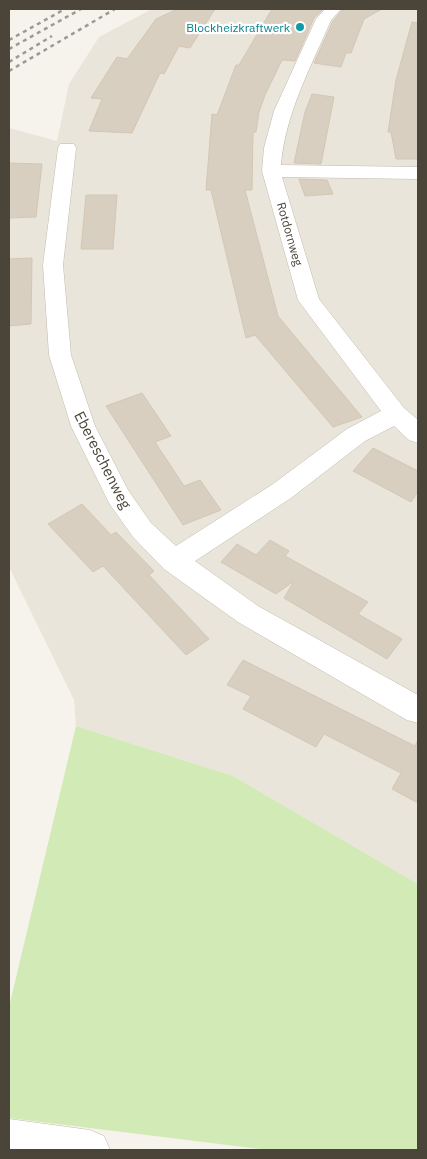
<svg xmlns="http://www.w3.org/2000/svg" width="427" height="1159" viewBox="0 0 427 1159" font-family="'IBM Plex Sans',sans-serif">
<rect width="100%" height="100%" fill="#f6f3ec"/>
<path fill="#eae5da" d="M 152,9 L 418,9 L 418,884 L 233,776 L 76,726 L 74,700 L 9,567 L 9,128 L 57,141 L 69,84 L 99,37 Z"/>
<path fill="#d2eab5" d="M 76,726 L 233,776 L 418,884 L 418,1150 L 269,1150 L 9,1118 L 9,1007 Z"/>
<path fill="#d8cfc1" stroke="#d3c7b4" d="M 177,9 L 215,9 L 190,48 L 179,46 L 164,74 L 160,73 L 132,133 L 89,131 L 102,99 L 91,98 L 117,57 L 127,59 L 156,19 Z
M 272,9 L 323,9 L 314,18 L 295,61 L 282,60 L 265,95 L 259,112 L 256,132 L 253,132 L 252,190 L 245,190 L 278,316 L 362,417 L 333,427 L 255,335 L 246,338 L 211,190 L 206,190 L 212,114 L 217,115 L 236,65 L 239,65 Z
M 343,9 L 382,9 L 364,19 L 351,53 L 346,53 L 341,67 L 314,63 L 333,21 Z
M 412,22 L 418,23 L 418,159 L 396,159 L 391,132 L 388,132 L 396,80 Z
M 312,94 L 334,97 L 321,164 L 294,163 L 305,112 Z
M 9,163 L 42,164 L 36,217 L 9,218 Z
M 299,179 L 327,180 L 333,194 L 305,196 Z
M 86,195 L 117,195 L 113,249 L 81,249 Z
M 32,258 L 31,324 L 9,326 L 9,259 Z
M 142,393 L 171,436 L 155,442 L 184,486 L 200,480 L 221,510 L 183,525 L 106,406 Z
M 373,448 L 418,471 L 418,492 L 411,502 L 353,471 Z
M 82,504 L 111,535 L 116,532 L 154,571 L 149,575 L 209,639 L 186,655 L 103,566 L 93,572 L 48,524 Z
M 270,540 L 289,551 L 285,556 L 368,602 L 358,614 L 402,639 L 387,659 L 284,598 L 294,581 L 276,594 L 221,562 L 237,544 L 256,555 Z
M 243,660 L 415,746 L 418,740 L 418,803 L 392,789 L 401,773 L 324,734 L 316,747 L 243,709 L 251,696 L 227,685 Z"/>
<g fill="none" stroke-linecap="round" stroke-linejoin="round">
<defs>
<path id="minor" d="M 325,9 L 341,9 L 331,20 C 311,67 285,114 281,165 L 418,167 L 418,179 L 282,177 L 319,299 L 404,408 L 418,420 L 418,443 L 409,440 L 394,426 L 365,441 L 291,498 L 195,561 L 258,606 L 418,695 L 418,723 L 407,720 L 238,622 L 164,569 L 133,537 L 109,503 L 71,426 L 49,355 L 43,265 L 58,148 L 60,144 L 74,144 L 76,148 L 63,265 L 71,355 L 95,426 L 128,490 L 151,523 L 176,546 L 273,484 L 347,429 L 381,411 L 298,300 L 262,171 L 264,148 L 274,111 L 316,19 Z
M 9,1119 L 90,1130 L 104,1136 L 110,1150 L 9,1150 Z"/>
</defs>
<use href="#minor" stroke="#c2bbae" stroke-width="1"/>
<use href="#minor" fill="#fff" fill-rule="evenodd"/>
<path stroke="#9a9a9a" stroke-width="2.5" stroke-dasharray="4 4" stroke-linecap="butt" d="M 9,40 L 65,9
M 9,49 L 81,9
M 9,62 L 52,36
M 9,71 L 115,9"/>
</g>
<circle fill="#0f9aa8" stroke="#fff" stroke-width="2" cx="300" cy="27" r="5"/>
<g text-anchor="middle" dominant-baseline="central" stroke-width="4.5" stroke-linejoin="round" paint-order="stroke">
<g font-size="12" fill="#0d838f" stroke="#fff" text-anchor="end">
<text x="290" y="27">Blockheizkraftwerk</text>
</g>
<g font-size="12" fill="#4b4439" stroke="#fff">
<text transform="translate(290 234) rotate(74)">Rotdornweg</text>
</g>
<g font-size="15" fill="#4b4439" stroke="#fff">
<text transform="translate(103 460) rotate(63)">Ebereschenweg</text>
</g>
</g>
<rect width="427" height="1159" fill="none" stroke="#4b4439" stroke-width="20"/>
</svg>
